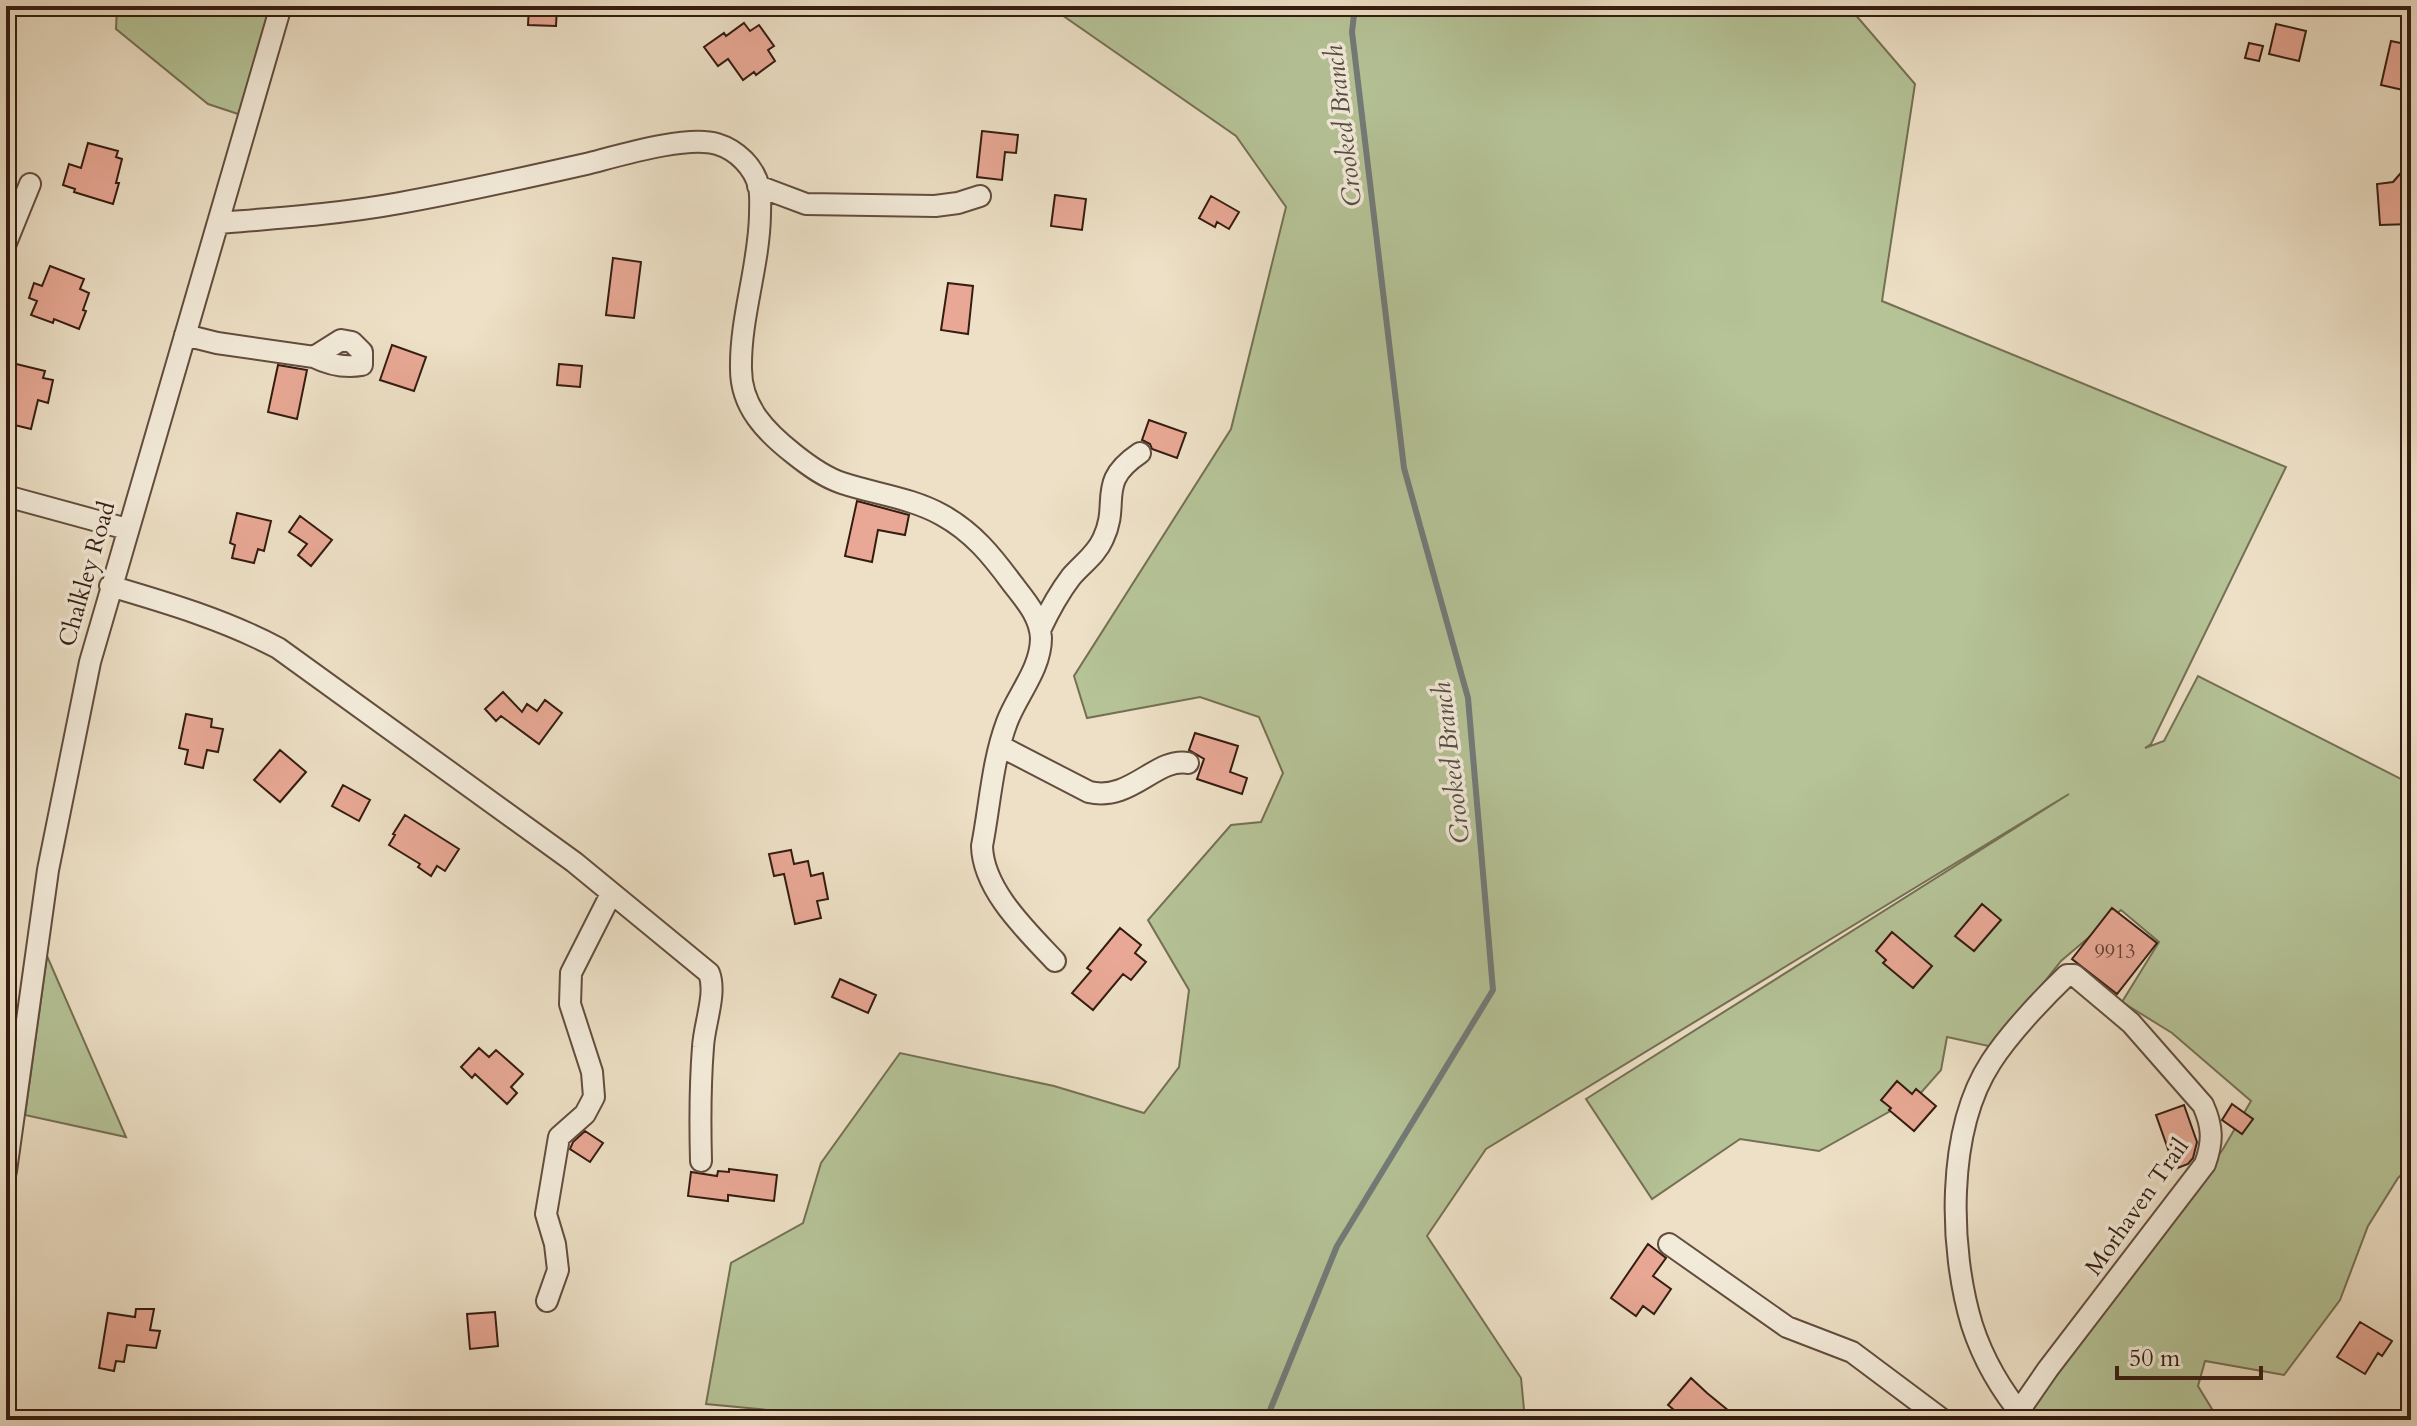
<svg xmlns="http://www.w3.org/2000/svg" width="2417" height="1426" viewBox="0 0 2417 1426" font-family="Cardo,serif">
<rect width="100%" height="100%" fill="#ede0c6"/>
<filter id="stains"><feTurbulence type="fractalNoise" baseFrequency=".0025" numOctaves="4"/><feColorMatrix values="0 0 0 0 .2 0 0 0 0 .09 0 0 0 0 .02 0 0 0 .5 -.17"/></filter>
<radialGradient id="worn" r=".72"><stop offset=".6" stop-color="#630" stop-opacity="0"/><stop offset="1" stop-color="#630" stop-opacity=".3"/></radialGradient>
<path fill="#b5c397" stroke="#757054" stroke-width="2" d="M 117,6 L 273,6 L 241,115 L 208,104 L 116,29 Z
M 1049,6 L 1848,6 L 1915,84 L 1882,301 L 2286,467 L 2151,744 L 2145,748 L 2164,741 L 2198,676 L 2411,784 L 2411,1166 L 2398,1178 L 2368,1226 L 2340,1300 L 2284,1375 L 2205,1361 L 2198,1386 L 2215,1414 L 2214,1420 L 2042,1420 L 2032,1409 L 2223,1149 L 2251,1101 L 2172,1033 L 2122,1002 L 2159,942 L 2121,910 L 2061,961 L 1993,1047 L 1947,1037 L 1941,1070 L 1919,1095 L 1819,1151 L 1740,1139 L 1652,1199 L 1586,1099 L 2069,794 L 1486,1149 L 1427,1236 L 1521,1378 L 1525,1420 L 791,1420 L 789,1412 L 706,1404 L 731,1263 L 803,1223 L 821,1163 L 900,1053 L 1054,1086 L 1144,1113 L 1179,1067 L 1189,990 L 1148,920 L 1231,825 L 1261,822 L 1283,773 L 1259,717 L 1200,697 L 1087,718 L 1074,676 L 1231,429 L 1286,207 L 1236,136 Z
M 47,956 L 126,1137 L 25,1115 Z"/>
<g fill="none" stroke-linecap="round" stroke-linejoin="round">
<path stroke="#737b79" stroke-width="6" d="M 1266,1420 L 1337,1246 L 1493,990 L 1468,698 L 1404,468 L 1352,32 L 1355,6"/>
</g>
<path fill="#e8a895" stroke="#351c11" stroke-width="2" d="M 529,6 L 557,6 L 556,26 L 528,25 Z
M 744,23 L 750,31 L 759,25 L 774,46 L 768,50 L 775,61 L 756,75 L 754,72 L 743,80 L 728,59 L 718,66 L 704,47 L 724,33 L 726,36 Z
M 2276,24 L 2306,31 L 2299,61 L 2269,54 Z
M 2391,41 L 2410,45 L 2403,90 L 2381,85 Z
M 2249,43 L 2263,46 L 2259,61 L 2245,58 Z
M 982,131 L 1018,135 L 1016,153 L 1005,152 L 1002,180 L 977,177 Z
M 88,143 L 118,151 L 116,157 L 122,159 L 116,183 L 119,183 L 113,204 L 74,192 L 75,189 L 63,185 L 69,164 L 81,168 Z
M 2400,174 L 2405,178 L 2411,178 L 2411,224 L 2380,225 L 2377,184 L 2393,182 Z
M 1055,195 L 1086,199 L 1082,230 L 1051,226 Z
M 1211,196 L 1239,212 L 1229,229 L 1217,222 L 1215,227 L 1199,218 Z
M 613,258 L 641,262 L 634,318 L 606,315 Z
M 50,266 L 84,279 L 80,289 L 89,293 L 83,310 L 86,311 L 79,329 L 54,319 L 53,323 L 31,315 L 37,301 L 29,298 L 34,283 L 42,286 Z
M 948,283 L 973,286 L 968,334 L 941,330 Z
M 392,345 L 426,357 L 414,391 L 380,380 Z
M 8,362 L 45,371 L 43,378 L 53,380 L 48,403 L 38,400 L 31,429 L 6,423 L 6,371 Z
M 559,364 L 582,366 L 580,387 L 557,385 Z
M 278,365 L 307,370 L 297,419 L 268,412 Z
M 1149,420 L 1186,433 L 1177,458 L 1152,449 L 1150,444 L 1142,440 Z
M 857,501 L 909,515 L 905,535 L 878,530 L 872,562 L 845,556 Z
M 237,513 L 271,521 L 264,551 L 258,549 L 254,563 L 232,558 L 235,545 L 230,543 Z
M 300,516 L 332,540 L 311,566 L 298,555 L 307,544 L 289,532 Z
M 503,692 L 522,712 L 527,704 L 537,711 L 545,700 L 562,713 L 539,744 L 501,716 L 496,721 L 485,709 Z
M 186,714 L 212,719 L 211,727 L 223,729 L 218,752 L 207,750 L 203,768 L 185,764 L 188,750 L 179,748 Z
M 1195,733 L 1238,746 L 1230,772 L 1247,778 L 1242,794 L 1197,779 L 1204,759 L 1189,750 Z
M 280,750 L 306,772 L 280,802 L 254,780 Z
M 343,785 L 370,800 L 359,821 L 332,806 Z
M 405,815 L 459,849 L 445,871 L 437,866 L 431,876 L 418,867 L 420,864 L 389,845 L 395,835 L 393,834 Z
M 791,850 L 794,864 L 808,861 L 811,876 L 823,873 L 828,899 L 817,901 L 821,918 L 795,924 L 784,874 L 774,876 L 769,854 Z
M 1982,904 L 2001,920 L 1974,951 L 1955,936 Z
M 2112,908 L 2157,943 L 2117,994 L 2072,959 Z
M 1120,928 L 1141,945 L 1135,953 L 1146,962 L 1131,980 L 1123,974 L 1093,1010 L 1072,993 L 1091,971 L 1087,968 Z
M 1892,932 L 1932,966 L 1913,988 L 1883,963 L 1886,960 L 1876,951 Z
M 840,979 L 876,995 L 868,1013 L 832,997 Z
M 479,1048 L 489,1057 L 496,1050 L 523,1074 L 511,1087 L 517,1093 L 507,1104 L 475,1074 L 472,1078 L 461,1067 Z
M 1897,1081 L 1912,1094 L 1916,1089 L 1936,1106 L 1914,1131 L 1889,1110 L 1891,1108 L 1881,1100 Z
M 2232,1104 L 2253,1119 L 2242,1134 L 2222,1120 Z
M 2184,1105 L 2197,1142 L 2193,1158 L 2188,1164 L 2175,1169 L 2156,1115 Z
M 585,1131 L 603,1143 L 590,1162 L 570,1149 L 573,1142 Z
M 729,1169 L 777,1175 L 774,1201 L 728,1195 L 728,1201 L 688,1196 L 691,1172 L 717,1176 L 718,1171 L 729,1172 Z
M 1648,1244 L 1666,1258 L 1653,1276 L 1671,1289 L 1654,1314 L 1643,1306 L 1636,1316 L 1611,1298 Z
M 136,1309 L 154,1309 L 150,1330 L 160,1331 L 156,1348 L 127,1345 L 124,1362 L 116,1361 L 114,1371 L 99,1368 L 108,1313 L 135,1317 Z
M 495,1312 L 498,1346 L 470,1349 L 467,1314 Z
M 2360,1322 L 2392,1341 L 2382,1356 L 2378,1353 L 2365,1374 L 2337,1357 Z
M 1691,1378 L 1707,1393 L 1740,1420 L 1686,1420 L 1668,1405 Z"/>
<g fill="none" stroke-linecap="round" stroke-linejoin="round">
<defs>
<path id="minor" d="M 758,186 L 806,204 L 935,206 L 958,203 L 980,196
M 218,223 C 279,218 340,214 400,203 C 462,192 524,178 586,164 C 618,156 686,135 717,144 C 737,150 754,167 759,187 C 761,196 760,206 760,215 C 759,267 740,317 741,369 C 741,407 766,432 794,454 C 809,466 824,477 842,483 C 875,494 912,498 942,515 C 973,532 992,556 1012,583 C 1025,600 1040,616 1041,638 C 1041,669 1017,695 1007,722 C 992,762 990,805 982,846 C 983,890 1027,931 1055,961
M 6,243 L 30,184
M 185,335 L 217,343 L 314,357 L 341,340 L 352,342 L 362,352 L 362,365 C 344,368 330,365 314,357
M 6,496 L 127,529
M 110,586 C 168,603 225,620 278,648 L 574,862 L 709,973 C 717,993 704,1025 703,1047 C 700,1085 700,1123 701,1161
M 1040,630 C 1049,611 1058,594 1071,577 C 1082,564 1096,555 1103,539 C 1121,502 1095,483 1140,453
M 1000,746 L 1089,792 C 1131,802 1156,757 1188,763
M 6,1171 L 48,870 L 90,662 L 281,6
M 1669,1244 L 1787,1327 L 1852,1352 L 1943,1420
M 547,1301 L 558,1270 L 555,1244 L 546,1214 L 559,1137 L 585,1114 L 594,1097 L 592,1072 L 570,1004 L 571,973 L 611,894
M 2019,1411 L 2048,1369 L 2205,1164 C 2213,1142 2213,1127 2203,1105 L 2131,1023 L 2074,975 L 2067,975 C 2043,998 2009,1034 1991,1062 C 1946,1131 1949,1249 1972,1325 C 1983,1359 2003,1393 2026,1420"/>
</defs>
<use href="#minor" stroke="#634d3e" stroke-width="24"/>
<use href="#minor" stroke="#f3ebda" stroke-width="20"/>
</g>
<g text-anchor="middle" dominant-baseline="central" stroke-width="7" stroke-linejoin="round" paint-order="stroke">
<g font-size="20" fill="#623f32">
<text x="2115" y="951">9913</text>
</g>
<g font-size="24" fill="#351c11" stroke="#f3ebda">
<text transform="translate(87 574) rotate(-74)">Chalkley Road</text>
<text transform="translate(2137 1207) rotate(-55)">Morhaven Trail</text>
</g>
<g font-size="26" font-style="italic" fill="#544c45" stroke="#f3ebda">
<text transform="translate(1343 126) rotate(-97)">Crooked Branch</text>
<text transform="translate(1451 763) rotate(-97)">Crooked Branch</text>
</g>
</g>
<rect width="2417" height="1426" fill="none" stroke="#ede0c6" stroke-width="32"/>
<rect x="8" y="8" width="2401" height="1410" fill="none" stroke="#351c11" stroke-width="4"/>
<rect x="16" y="16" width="2385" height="1394" fill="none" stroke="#351c11" stroke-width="2"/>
<path d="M2117 1366v12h144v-12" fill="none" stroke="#351c11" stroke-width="4"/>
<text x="2129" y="1366" font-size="24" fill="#351c11" stroke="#f3ebda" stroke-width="6" paint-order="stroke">50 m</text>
<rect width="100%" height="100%" filter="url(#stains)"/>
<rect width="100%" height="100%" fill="url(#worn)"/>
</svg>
